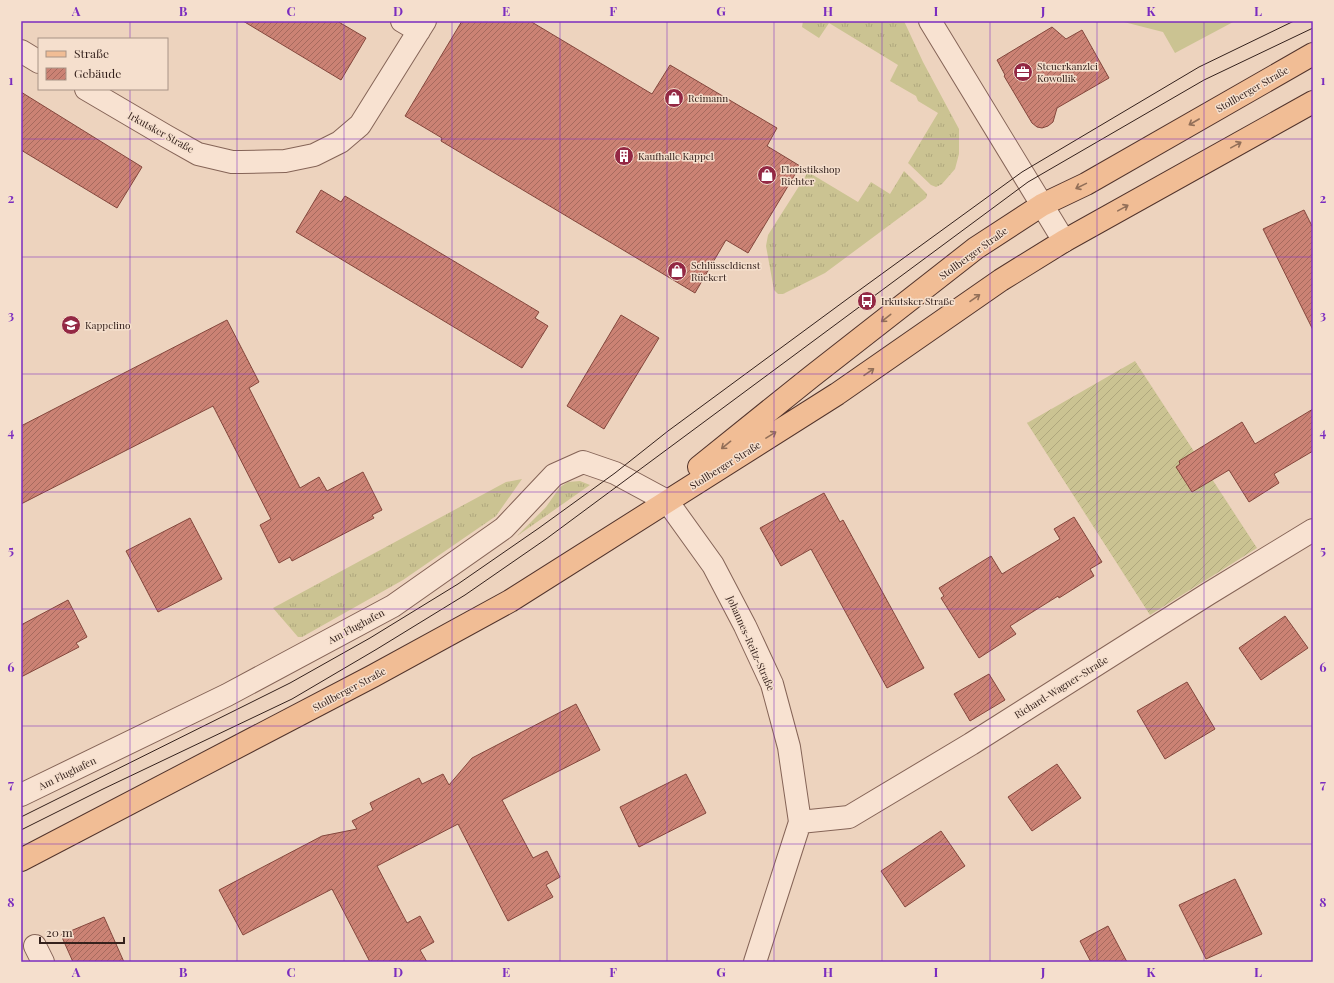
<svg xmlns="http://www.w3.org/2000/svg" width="1334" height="983" viewBox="0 0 1334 983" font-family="'Playfair Display',serif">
<defs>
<pattern id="grass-tufts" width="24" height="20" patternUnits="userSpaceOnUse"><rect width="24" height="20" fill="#cbc392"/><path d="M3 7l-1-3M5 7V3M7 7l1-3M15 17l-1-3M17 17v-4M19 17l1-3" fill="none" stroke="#afa77d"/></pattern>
<pattern id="garden-furrows" width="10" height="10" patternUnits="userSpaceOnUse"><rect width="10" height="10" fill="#cbc392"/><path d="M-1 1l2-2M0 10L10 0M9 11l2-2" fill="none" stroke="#afa77d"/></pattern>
<pattern id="building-hatch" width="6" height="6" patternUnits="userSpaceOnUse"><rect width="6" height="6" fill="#cb8274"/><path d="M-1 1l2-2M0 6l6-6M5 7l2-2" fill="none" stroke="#a66a5e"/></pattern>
</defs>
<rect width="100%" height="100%" fill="#edd3be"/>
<path fill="url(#grass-tufts)" d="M 803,21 L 904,21 L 923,62 L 959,129 L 959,154 L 955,169 L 942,184 L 936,187 L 931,185 L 908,163 L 938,113 L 918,101 L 916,96 L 890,81 L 898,65 L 829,23 L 819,38 L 802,27 Z
M 904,171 L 927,194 L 926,198 L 825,273 L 783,294 L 778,294 L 774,290 L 766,246 L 768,235 L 808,172 L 858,202 L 871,182 L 890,194 Z
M 522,479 L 496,516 L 403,580 L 302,637 L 298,637 L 273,608 L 506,482 Z
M 580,481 L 590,485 L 517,536 L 546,507 L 560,487 L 568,482 Z"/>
<path fill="#cbc392" d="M 1120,21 L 1235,21 L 1175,53 L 1163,32 Z"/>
<path fill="url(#garden-furrows)" d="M 1135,361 L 1257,548 L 1150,615 L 1027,423 Z"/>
<path fill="url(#building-hatch)" stroke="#84473d" d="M 243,21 L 337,21 L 366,38 L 341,80 Z
M 462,21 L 530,21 L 652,94 L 670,65 L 777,128 L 767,146 L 800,166 L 748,253 L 726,240 L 695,293 L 441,141 L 442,138 L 405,116 Z
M 1052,27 L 1066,39 L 1082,30 L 1109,78 L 1057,108 L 1053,122 L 1048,126 L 1042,128 L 1037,127 L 1032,123 L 1004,76 L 1005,75 L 997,60 Z
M 21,92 L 142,167 L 117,208 L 21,150 Z
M 321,190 L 341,202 L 345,196 L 539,312 L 535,318 L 548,326 L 522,368 L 296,232 Z
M 1304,210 L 1313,228 L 1313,330 L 1263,229 Z
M 621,315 L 659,338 L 604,429 L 567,406 Z
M 227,320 L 259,382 L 249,388 L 300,488 L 319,477 L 327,491 L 363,472 L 382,510 L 372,515 L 374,518 L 292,561 L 290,557 L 279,563 L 260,525 L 271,519 L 213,406 L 21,504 L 21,426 Z
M 1313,409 L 1313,451 L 1274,474 L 1279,483 L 1249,502 L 1229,470 L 1192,492 L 1176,467 L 1180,464 L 1179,461 L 1242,422 L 1255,444 Z
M 824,493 L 840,522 L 843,520 L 924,668 L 887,688 L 811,549 L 781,566 L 760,528 Z
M 1074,517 L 1102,562 L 1090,569 L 1094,576 L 1059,598 L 1058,596 L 1010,626 L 1016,634 L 979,658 L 941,598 L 944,596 L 939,588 L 991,556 L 1002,574 L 1060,539 L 1054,529 Z
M 190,518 L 222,579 L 158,612 L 126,551 Z
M 68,600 L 87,637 L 76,643 L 79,647 L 21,677 L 21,625 Z
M 1285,616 L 1308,648 L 1261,680 L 1239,648 Z
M 989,674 L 1005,700 L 970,721 L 954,694 Z
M 1187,682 L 1215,729 L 1165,759 L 1137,711 Z
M 576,704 L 600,750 L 502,800 L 533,858 L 547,851 L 560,877 L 546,885 L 553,897 L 508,921 L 458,824 L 377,866 L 407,923 L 420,916 L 434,942 L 420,950 L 427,962 L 370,962 L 332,889 L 243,935 L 219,890 L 322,836 L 357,829 L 352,821 L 373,810 L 370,803 L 419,778 L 422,784 L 443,774 L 449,785 L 472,758 Z
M 1057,764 L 1081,798 L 1032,831 L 1008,797 Z
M 686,774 L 706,813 L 639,847 L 620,807 Z
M 941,831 L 965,866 L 905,907 L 881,871 Z
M 1235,879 L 1262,934 L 1206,959 L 1179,905 Z
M 104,917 L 124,962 L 73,962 L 61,935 Z
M 1108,926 L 1127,962 L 1091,962 L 1080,941 Z"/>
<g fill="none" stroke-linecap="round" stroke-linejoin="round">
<defs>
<path id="minor" d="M 402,21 L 419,31
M 930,21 L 1064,241
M 21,51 L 39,62
M 86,89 L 166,136 L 198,154 L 232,162 L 241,162 L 285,161 L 314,155 L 340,142 L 360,125 L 425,21
M 21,795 L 227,695 L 393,606 L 504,528 L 554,475 L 583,462 L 615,473 L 667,501 L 713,565 L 745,626 L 772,684 L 789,747 L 800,822 L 755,962
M 800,822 L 849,817 L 971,744 L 1208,594 L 1313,530
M 35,946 L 43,962"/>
<path id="major" d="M 699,467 L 811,377 L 976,248 L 1042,205 L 1086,184 L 1313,54
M 21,860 L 373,676 L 510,601 L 837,394 L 1001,280 L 1064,241 L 1313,102"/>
</defs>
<use href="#minor" stroke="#856457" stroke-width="24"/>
<use href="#major" stroke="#52342c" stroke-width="24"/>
<use href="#minor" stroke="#f8e2d1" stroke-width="22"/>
<use href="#major" stroke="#f1bd95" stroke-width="22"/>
<path stroke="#34211c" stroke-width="1" d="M 21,817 L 290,683 L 370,638 L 458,584 L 539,528 L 615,473 L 668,431 L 850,297 L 1022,172 L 1199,67 L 1294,21
M 21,830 L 103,789 L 292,699 L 377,649 L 465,595 L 546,539 L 1028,182 L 1204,80 L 1313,28"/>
</g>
<defs><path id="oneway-shaft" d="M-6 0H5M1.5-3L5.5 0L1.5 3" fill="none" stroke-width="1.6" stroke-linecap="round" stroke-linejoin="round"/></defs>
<g stroke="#926f58">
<use href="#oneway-shaft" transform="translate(1194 122) rotate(150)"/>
<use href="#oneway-shaft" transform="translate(1236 145) rotate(-29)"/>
<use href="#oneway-shaft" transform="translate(1081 186) rotate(154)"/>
<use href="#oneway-shaft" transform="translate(1123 208) rotate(-29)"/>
<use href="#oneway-shaft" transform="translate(975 298) rotate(-35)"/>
<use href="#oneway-shaft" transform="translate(886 318) rotate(142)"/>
<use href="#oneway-shaft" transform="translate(869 372) rotate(-35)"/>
<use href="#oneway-shaft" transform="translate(771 435) rotate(-32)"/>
<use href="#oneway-shaft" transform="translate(726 445) rotate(141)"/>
</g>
<path fill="none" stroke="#7b2cbf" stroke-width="1" stroke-opacity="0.55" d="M 130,21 L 130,39M 237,21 L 237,962M 344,21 L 344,962M 452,21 L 452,962M 560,21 L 560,962M 667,21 L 667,962M 774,21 L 774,962M 882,21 L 882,962M 990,21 L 990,962M 1097,21 L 1097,962M 1204,21 L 1204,962M 130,89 L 130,962M 21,139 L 1313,139M 21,257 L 1313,257M 21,374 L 1313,374M 21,492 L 1313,492M 21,609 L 1313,609M 21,726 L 1313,726M 21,844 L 1313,844"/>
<defs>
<symbol id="office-disc" viewBox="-11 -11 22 22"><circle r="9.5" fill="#932844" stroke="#f5dfcd"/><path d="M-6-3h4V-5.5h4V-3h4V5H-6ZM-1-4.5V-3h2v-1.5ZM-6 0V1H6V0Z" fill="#fff"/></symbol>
<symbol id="shop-disc" viewBox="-11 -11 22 22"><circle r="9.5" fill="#932844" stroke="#f5dfcd"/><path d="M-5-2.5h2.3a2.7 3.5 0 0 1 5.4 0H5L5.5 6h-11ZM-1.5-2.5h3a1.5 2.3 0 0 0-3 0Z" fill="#fff"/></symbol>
<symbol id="building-disc" viewBox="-11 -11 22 22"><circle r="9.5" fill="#932844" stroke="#f5dfcd"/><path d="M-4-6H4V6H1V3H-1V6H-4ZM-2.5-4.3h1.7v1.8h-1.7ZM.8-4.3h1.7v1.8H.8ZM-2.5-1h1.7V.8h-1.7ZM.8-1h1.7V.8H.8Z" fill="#fff"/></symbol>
<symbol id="bus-disc" viewBox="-11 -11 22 22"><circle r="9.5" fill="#932844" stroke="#f5dfcd"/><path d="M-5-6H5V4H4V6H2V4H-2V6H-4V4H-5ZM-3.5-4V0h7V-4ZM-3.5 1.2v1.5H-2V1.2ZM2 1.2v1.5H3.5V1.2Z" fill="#fff"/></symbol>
<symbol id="school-disc" viewBox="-11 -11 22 22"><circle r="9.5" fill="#932844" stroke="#f5dfcd"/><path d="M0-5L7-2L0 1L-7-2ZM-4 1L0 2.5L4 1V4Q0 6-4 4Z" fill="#fff"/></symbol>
</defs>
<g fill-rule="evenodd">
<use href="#office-disc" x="1012" y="61" width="22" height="22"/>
<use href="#shop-disc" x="663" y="87" width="22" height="22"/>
<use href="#building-disc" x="613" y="145" width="22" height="22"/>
<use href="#shop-disc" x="756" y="164" width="22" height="22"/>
<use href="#shop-disc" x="666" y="260" width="22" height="22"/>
<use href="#bus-disc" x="856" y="290" width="22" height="22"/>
<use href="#school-disc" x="60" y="314" width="22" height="22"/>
</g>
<g text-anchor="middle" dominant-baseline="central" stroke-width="3" stroke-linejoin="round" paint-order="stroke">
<g font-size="10" fill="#34211c" stroke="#f5dfcd" text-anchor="start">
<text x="1037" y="66">Steuerkanzlei<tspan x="1037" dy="12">Kowollik</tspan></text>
<text x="688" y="98">Reimann</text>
<text x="638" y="156">Kaufhalle Kappel</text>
<text x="781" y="169">Floristikshop<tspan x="781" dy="12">Richter</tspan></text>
<text x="691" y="265">Schlüsseldienst<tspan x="691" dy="12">Rückert</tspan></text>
<text x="881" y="301">Irkutsker Straße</text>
<text x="85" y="325">Kappelino</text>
</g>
<g font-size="10" fill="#34211c" stroke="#f5dfcd">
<text transform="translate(1252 89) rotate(-30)">Stollberger Straße</text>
<text transform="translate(161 132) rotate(29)">Irkutsker Straße</text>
<text transform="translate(973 253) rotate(-36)">Stollberger Straße</text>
<text transform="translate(725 465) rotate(-32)">Stollberger Straße</text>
<text transform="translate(356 626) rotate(-28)">Am Flughafen</text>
<text transform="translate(751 643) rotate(66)">Johannes-Reitz-Straße</text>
<text transform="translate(1061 687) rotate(-32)">Richard-Wagner-Straße</text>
<text transform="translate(349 689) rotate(-28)">Stollberger Straße</text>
<text transform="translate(67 773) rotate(-26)">Am Flughafen</text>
</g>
</g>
<rect width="1334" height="983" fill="none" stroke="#f5dfcd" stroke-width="44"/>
<rect x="38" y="38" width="130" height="52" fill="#f5dfcd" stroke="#a89386"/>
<rect x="46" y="51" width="20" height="6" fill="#f1bd95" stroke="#a89386"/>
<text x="74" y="58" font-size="12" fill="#34211c">Straße</text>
<rect x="46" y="68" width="20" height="12" fill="url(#building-hatch)" stroke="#a89386"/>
<text x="74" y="78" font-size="12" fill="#34211c">Gebäude</text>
<path d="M40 937v6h84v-6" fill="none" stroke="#34211c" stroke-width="2"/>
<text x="46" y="937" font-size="12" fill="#34211c" stroke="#f5dfcd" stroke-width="3" paint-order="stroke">20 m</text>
<rect x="22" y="22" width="1290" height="939" fill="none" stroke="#7b2cbf" stroke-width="1.5"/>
<g font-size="13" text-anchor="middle" font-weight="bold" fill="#7b2cbf">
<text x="76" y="16">A</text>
<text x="183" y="16">B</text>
<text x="291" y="16">C</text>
<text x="398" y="16">D</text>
<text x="506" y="16">E</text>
<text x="613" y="16">F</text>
<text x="721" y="16">G</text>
<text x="828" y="16">H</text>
<text x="936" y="16">I</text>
<text x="1043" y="16">J</text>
<text x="1151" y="16">K</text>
<text x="1258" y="16">L</text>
<text x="11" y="85">1</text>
<text x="1323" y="85">1</text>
<text x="11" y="203">2</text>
<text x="1323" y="203">2</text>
<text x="11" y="320">3</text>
<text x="1323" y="320">3</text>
<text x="11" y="437">4</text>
<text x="1323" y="437">4</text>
<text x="11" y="555">5</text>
<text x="1323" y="555">5</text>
<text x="11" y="672">6</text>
<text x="1323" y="672">6</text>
<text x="11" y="789">7</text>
<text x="1323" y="789">7</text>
<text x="11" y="907">8</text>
<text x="1323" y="907">8</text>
<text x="76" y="977">A</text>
<text x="183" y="977">B</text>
<text x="291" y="977">C</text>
<text x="398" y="977">D</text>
<text x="506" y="977">E</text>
<text x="613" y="977">F</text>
<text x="721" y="977">G</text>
<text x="828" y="977">H</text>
<text x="936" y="977">I</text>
<text x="1043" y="977">J</text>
<text x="1151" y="977">K</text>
<text x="1258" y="977">L</text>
</g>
</svg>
